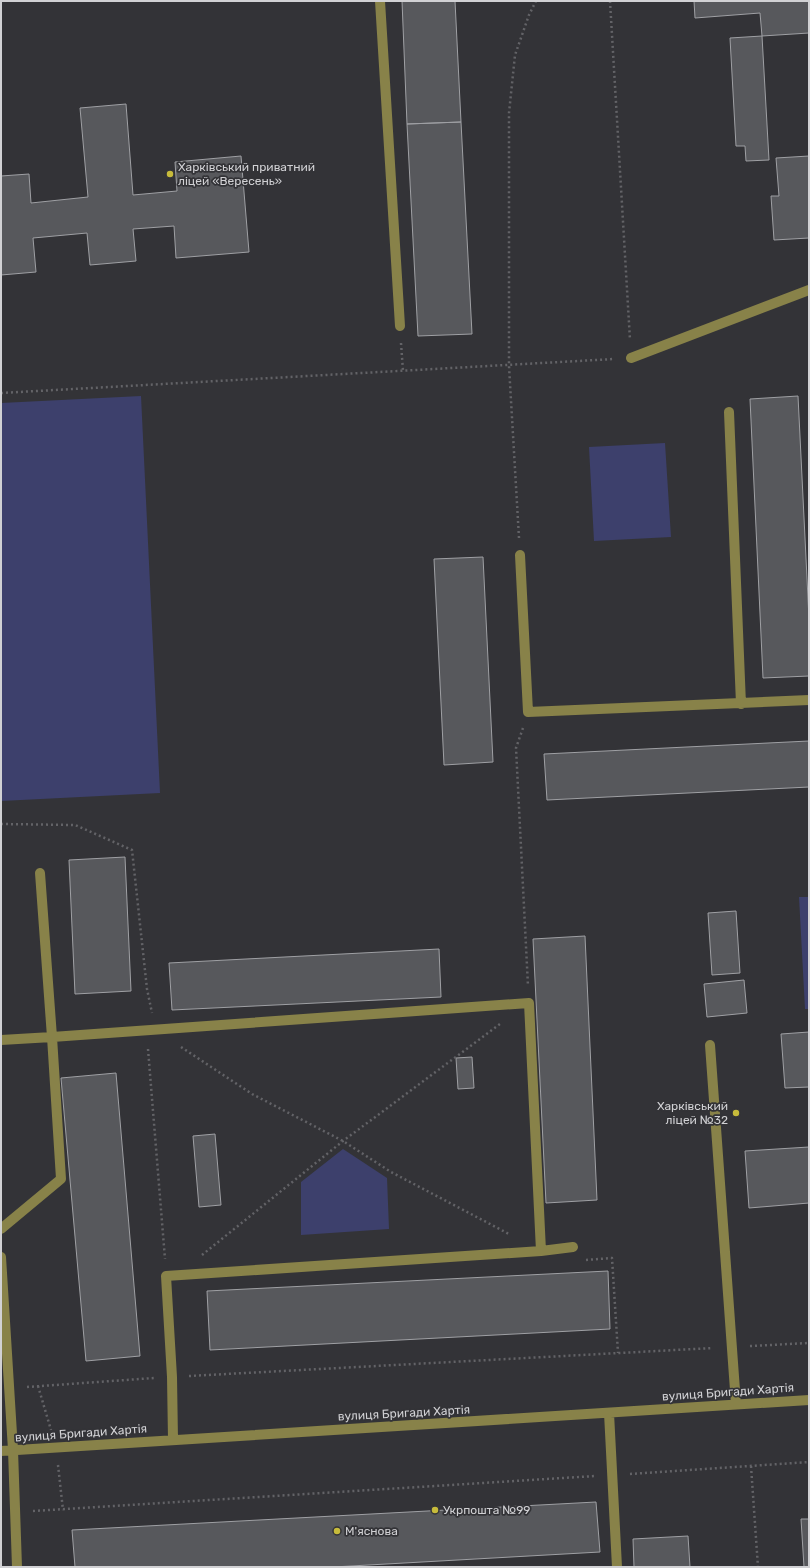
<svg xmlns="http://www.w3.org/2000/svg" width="810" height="1568" viewBox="0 0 810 1568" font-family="Rubik,sans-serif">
<rect width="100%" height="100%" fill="#333337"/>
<path fill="#3d406c" d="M 141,396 L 160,793 L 1,801 L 1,403 Z
M 665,443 L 671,537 L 594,541 L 589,447 Z
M 799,897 L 809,897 L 809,1009 L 805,1009 Z
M 343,1149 L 387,1178 L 389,1229 L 301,1235 L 301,1182 Z"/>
<path fill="#57585c" stroke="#9fa0a4" d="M 402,1 L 455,1 L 461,122 L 407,124 Z
M 694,1 L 809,1 L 809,33 L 762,36 L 760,13 L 695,18 Z
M 762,36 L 769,160 L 746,161 L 745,146 L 736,146 L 730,38 Z
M 126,104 L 133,195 L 177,191 L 175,162 L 241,156 L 249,252 L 176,258 L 174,226 L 133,229 L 136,261 L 90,265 L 87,233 L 33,238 L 36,272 L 1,275 L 1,176 L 29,174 L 31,203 L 88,197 L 80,108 Z
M 461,122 L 472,334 L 418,336 L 407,124 Z
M 809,156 L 809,238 L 774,240 L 771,196 L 779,196 L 776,158 Z
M 798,396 L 809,619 L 809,676 L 763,678 L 750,399 Z
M 483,557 L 493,762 L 444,765 L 434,559 Z
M 809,741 L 809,787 L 547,800 L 544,754 Z
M 125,857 L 131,991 L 75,994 L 69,860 Z
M 736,911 L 740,973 L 712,975 L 708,913 Z
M 585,936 L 597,1200 L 546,1203 L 533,939 Z
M 439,949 L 441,997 L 172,1010 L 169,963 Z
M 744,980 L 747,1013 L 707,1017 L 704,984 Z
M 809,1032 L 809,1087 L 785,1088 L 781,1034 Z
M 472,1057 L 474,1088 L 458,1089 L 456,1058 Z
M 116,1073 L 140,1356 L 86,1361 L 61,1078 Z
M 215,1134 L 221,1205 L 199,1207 L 193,1136 Z
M 809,1147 L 809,1203 L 749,1208 L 745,1151 Z
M 608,1271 L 610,1329 L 210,1350 L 207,1291 Z
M 596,1502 L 600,1552 L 333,1567 L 75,1567 L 72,1530 Z
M 801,1519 L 809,1519 L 809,1567 L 804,1567 Z
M 688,1536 L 690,1567 L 634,1567 L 633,1539 Z"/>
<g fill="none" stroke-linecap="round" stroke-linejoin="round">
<path stroke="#636367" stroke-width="2.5" stroke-dasharray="2 3" stroke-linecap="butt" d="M 610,1 L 630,340
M 401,343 L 403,371
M 1,393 L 614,359
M 519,538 L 509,366 L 509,113 L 515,55 L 529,15 L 536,1
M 523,728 L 516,748 L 528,986
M 1,824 L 75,825 L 132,850 L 147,989 L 152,1013
M 181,1047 L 252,1094 L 343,1141 L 391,1172 L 509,1234
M 148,1049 L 165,1259
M 202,1255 L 343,1141 L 500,1024
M 586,1260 L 612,1258 L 618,1353
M 750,1346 L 809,1343
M 189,1376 L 713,1348
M 38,1386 L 51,1430
M 27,1387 L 154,1378
M 58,1465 L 63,1510
M 751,1466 L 758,1567
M 630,1474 L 809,1462
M 33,1511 L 595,1476"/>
<path stroke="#888249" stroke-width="10" d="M 380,1 L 400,326
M 631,358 L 809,290
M 729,412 L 741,704
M 520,555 L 528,712 L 809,700
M 1,1040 L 52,1037 L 40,873
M 710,1045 L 736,1404
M 1,1229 L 61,1179 L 52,1037 L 529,1003 L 541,1251 L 166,1276 L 172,1377 L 173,1440
M 541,1251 L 573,1247
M 1,1257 L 13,1450 L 17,1567
M 609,1413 L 617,1567
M 1,1451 L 809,1400"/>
</g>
<g fill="#c7bb3b" stroke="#333337" stroke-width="1.5">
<circle cx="170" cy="174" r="4"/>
<circle cx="736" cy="1113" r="4"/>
<circle cx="435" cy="1510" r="4"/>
<circle cx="337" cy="1531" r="4"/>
</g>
<g text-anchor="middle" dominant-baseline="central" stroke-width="3.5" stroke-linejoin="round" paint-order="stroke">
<g font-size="12" fill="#d1d1d4" stroke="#333337" text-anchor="start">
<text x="178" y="167">Харківський приватний<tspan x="178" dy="14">ліцей «Вересень»</tspan></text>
<text x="728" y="1106" text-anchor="end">Харківський<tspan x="728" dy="14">ліцей №32</tspan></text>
<text x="443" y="1510">Укрпошта №99</text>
<text x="345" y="1531">М'яснова</text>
</g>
<g font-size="12" fill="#d1d1d4" stroke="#333337">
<text transform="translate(728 1392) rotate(-4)">вулиця Бригади Хартія</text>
<text transform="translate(404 1413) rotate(-3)">вулиця Бригади Хартія</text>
<text transform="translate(81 1433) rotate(-4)">вулиця Бригади Хартія</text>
</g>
</g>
<rect width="810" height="1568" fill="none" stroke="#d1d1d4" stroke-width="4"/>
</svg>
